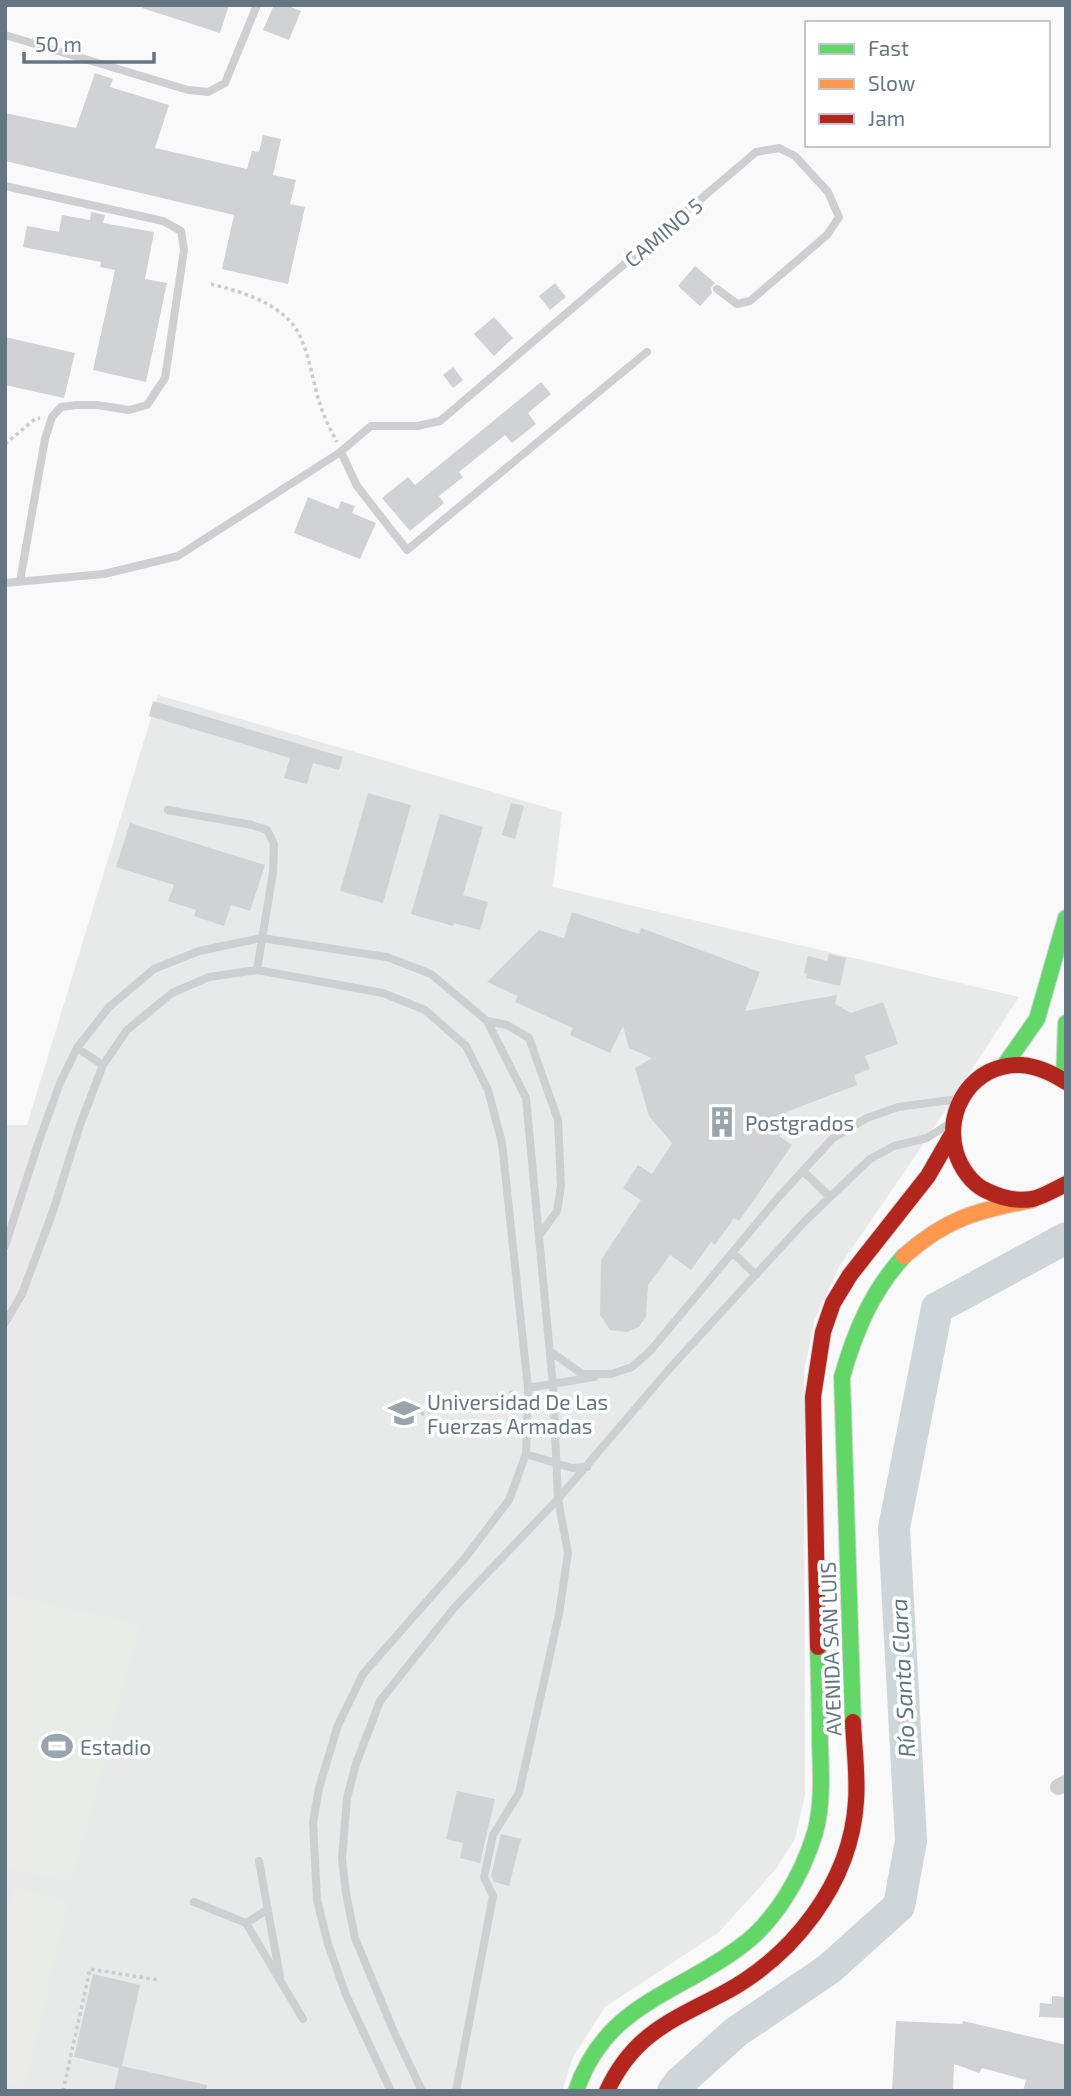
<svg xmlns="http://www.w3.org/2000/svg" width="1071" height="2096" viewBox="0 0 1071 2096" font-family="'Exo 2',sans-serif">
<rect width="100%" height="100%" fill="#f9f9f9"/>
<path fill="#e8e9e9" d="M 158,695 L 562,812 L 553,887 L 1019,997 L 916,1155 L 839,1267 L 815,1319 L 804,1371 L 805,1795 L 795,1839 L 775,1870 L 718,1933 L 605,2007 L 573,2057 L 562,2091 L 5,2091 L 5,1125 L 27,1125 Z"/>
<path fill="#e8ebe6" d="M 5,1593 L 140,1625 L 72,1883 L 5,1867 Z
M 14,1887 L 69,1900 L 25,2088 L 5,2083 L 5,1923 Z"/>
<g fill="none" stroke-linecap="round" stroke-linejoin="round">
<path stroke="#ced6d9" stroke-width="32" d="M 673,2091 L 679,2083 L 736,2032 L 829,1969 L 899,1906 L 911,1841 L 894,1528 L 937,1308 L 1066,1238"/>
</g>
<path fill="#d0d2d3" d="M 143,5 L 229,5 L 220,33 L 142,8 Z
M 274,5 L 286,5 L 301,11 L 289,40 L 263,30 Z
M 95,73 L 113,79 L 110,87 L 169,105 L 155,148 L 247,169 L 252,151 L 259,152 L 263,135 L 281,139 L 273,175 L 296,180 L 290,204 L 305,207 L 288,284 L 222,269 L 234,215 L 5,161 L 5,113 L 76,128 Z
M 91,212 L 105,215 L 103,223 L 154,232 L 145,279 L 167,283 L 146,382 L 93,370 L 115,270 L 100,267 L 101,262 L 23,247 L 27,226 L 59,232 L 62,215 L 90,220 Z
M 695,266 L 715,283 L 711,288 L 712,293 L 700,306 L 678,286 Z
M 555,283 L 566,297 L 550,310 L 539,296 Z
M 494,317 L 513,338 L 494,356 L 474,334 Z
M 5,337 L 75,353 L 64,398 L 5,385 Z
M 453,367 L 463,380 L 453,388 L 443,375 Z
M 541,382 L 551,394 L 528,413 L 536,424 L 512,443 L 505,435 L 459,472 L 463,477 L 439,496 L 444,503 L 410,531 L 382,498 L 408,477 L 415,485 Z
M 308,497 L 338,509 L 341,501 L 355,506 L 352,513 L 376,523 L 360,559 L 294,533 Z
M 153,701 L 343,757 L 339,770 L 313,763 L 307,784 L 284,778 L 290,758 L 149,716 Z
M 368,793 L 411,805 L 383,903 L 340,891 Z
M 511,803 L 524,806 L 515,839 L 502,835 Z
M 440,814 L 483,827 L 463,895 L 488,902 L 480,930 L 454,923 L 453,926 L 411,914 Z
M 130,823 L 265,865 L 250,911 L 231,905 L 224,926 L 194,916 L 196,910 L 168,901 L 174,885 L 116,867 Z
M 572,912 L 639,934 L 641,928 L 760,972 L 745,1011 L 837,995 L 835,1004 L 851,1013 L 883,1002 L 898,1044 L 865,1056 L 870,1069 L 854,1075 L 857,1085 L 786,1112 L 790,1122 L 779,1136 L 792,1145 L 739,1221 L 734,1218 L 715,1245 L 711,1242 L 691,1270 L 670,1255 L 648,1285 L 646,1316 L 639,1327 L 627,1332 L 610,1330 L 600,1315 L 601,1260 L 641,1200 L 623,1188 L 638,1165 L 652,1174 L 672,1143 L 649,1116 L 635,1068 L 652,1058 L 629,1048 L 623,1026 L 610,1053 L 570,1035 L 573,1028 L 515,1002 L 518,996 L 487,982 L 539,930 L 564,938 Z
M 829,954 L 846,958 L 840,986 L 806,978 L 807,974 L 804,973 L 808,956 L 827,961 Z
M 457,1791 L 495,1799 L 480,1863 L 460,1858 L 463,1843 L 446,1839 Z
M 501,1834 L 521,1839 L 509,1886 L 494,1882 L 491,1876 Z
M 93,1974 L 140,1985 L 122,2066 L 207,2085 L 206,2091 L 114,2091 L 119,2068 L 74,2057 Z
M 1052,1996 L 1066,1997 L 1066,2018 L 1039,2017 L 1040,2003 L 1052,2004 Z
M 896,2021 L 962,2024 L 963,2021 L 1066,2045 L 1066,2091 L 1023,2091 L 1026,2080 L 982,2068 L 979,2073 L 954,2064 L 953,2091 L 892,2091 Z"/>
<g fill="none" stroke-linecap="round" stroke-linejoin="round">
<defs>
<path id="fast" d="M 1004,1066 L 1037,1019 L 1066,918
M 1064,1080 L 1066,1023
M 853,1722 L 842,1377 C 855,1331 872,1291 904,1256
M 576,2091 C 606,2004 674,1996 740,1947 C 776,1921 802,1875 815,1833 C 823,1803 821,1773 820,1743 C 820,1711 819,1679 818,1647"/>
<path id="slow" d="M 904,1256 C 948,1217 977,1211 1032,1200"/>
<path id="jam" d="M 1066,1082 C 1052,1073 1038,1066 1021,1065 C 974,1063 943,1109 956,1153 C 961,1168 971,1183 985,1190 C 999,1197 1015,1202 1032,1199 C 1043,1197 1055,1189 1066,1184
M 818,1647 L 813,1397 L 823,1332 L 833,1303 L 850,1275 L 928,1176 L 951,1136
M 607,2091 C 633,2035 670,2021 722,1994 C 792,1957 851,1884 856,1801 C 858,1775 854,1748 853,1722"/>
</defs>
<use href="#fast" stroke="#d5d6d7" stroke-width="18"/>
<use href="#slow" stroke="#d5d6d7" stroke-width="18"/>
<use href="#jam" stroke="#d5d6d7" stroke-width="18"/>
<path stroke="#cbcccd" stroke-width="3.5" stroke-dasharray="3.5 3.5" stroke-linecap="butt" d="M 211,284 C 239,291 280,303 296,329 C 310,352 312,382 321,407 C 325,419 331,431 337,442
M 5,444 L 35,419 L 40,418
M 421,1414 L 516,1391
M 63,2091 L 90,1969 L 158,1980"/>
<path stroke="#cecfd0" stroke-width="8" d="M 5,35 L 188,90 L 208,92 L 225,83 L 257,5
M 5,186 L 163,221 L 181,231 L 184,250 L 165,378 L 147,405 L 129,410 L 97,405 L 76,405 L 61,407 L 52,417 L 45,439 L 20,581
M 341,452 L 357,486 L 407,550 L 647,352
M 5,583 L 104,574 L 178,556 L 339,453 L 371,426 L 417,426 L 440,421 L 756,152 L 779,148 L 795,156 L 828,192 L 839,217 L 827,235 L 750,301 L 737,304 L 717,289
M 168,810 L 252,825 L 267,830 L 274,844 L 273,872 L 257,970
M 487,1021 L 507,1025 L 529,1038 L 558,1120 L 561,1186 L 557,1211 L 539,1236
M 77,1048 L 103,1065
M 803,1171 L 830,1197
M 5,1246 L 39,1141 L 60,1083 L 77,1048 L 109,1007 L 154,969 L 199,951 L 261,938 L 387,957 L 431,974 L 487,1021 L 526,1098 L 553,1386 L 558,1499 L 454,1608 L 380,1701 L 356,1764 L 347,1798 L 342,1859 L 346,1893 L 355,1938 L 394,2032 L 422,2091
M 733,1253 L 756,1275
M 5,1323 L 22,1294 L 52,1214 L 80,1125 L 103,1065 L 127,1030 L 172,993 L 209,977 L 257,970 L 383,993 L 425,1010 L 466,1046 L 488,1090 L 502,1143 L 528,1388 L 526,1454 L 509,1500 L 465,1558 L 363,1674 L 338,1725 L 319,1788 L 313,1822 L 317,1900 L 328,1944 L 346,1995 L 391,2091
M 550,1351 L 582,1374 L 611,1374 L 632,1367 L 651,1350 L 777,1199 L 833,1138 L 867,1118 L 898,1107 L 958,1099
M 528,1388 L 594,1377
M 526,1454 L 572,1468 L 587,1467
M 259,1861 L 280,1977
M 194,1902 L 246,1923 L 303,2019
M 246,1923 L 268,1909
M 456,2091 L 493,1896 L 484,1877 L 493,1835 L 519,1793 L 559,1614 L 568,1553 L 558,1499 L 671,1367 L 805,1221 L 870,1159 L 894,1146 L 927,1138 L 950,1123"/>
<path stroke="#cecfd0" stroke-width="16" d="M 1058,1787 L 1066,1783"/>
<use href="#fast" stroke="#63d668" stroke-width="16"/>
<use href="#slow" stroke="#ff974d" stroke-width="16"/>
<use href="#jam" stroke="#b3261e" stroke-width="16"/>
</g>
<defs>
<symbol id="building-bare" viewBox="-9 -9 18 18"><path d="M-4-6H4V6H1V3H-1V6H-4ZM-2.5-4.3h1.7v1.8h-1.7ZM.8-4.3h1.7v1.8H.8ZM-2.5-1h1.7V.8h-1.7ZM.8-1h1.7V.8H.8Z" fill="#99a4ac" stroke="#fff" stroke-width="2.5" paint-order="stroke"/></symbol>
<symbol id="university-bare" viewBox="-9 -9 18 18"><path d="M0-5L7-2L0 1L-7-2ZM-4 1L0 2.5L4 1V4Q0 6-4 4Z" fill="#99a4ac" stroke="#fff" stroke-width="2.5" paint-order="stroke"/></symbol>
<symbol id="stadium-bare" viewBox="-9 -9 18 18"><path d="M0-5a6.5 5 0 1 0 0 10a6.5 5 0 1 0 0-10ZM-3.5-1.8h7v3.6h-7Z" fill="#99a4ac" stroke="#fff" stroke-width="2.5" paint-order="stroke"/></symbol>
</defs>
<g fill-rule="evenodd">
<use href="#building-bare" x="700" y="1100" width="44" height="44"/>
<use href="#university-bare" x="382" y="1391" width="44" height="44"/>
<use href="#stadium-bare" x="35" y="1724" width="44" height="44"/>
</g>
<g text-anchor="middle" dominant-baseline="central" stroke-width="7" stroke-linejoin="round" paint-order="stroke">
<g font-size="21" fill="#657683" stroke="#fff">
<text transform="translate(663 232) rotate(-40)">CAMINO 5</text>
<text transform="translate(830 1649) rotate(-92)">AVENIDA SAN LUIS</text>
</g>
<g font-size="21" fill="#657683" stroke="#fff" text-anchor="start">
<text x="745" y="1122">Postgrados</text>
<text x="427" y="1401">Universidad De Las<tspan x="427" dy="24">Fuerzas Armadas</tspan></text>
<text x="80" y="1746">Estadio</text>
</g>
<g font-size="23" font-style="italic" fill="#60757c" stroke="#fff">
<text transform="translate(902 1678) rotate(-93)">Río Santa Clara</text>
</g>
</g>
<rect width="1071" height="2096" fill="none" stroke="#657683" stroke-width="14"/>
<rect x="805" y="21" width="245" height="126" fill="#ffffff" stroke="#c1c8cd" stroke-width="2"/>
<rect x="819" y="44" width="35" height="10" fill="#63d668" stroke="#c1c8cd" stroke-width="2"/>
<text x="868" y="56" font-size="21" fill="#657683">Fast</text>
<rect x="819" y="79" width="35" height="10" fill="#ff974d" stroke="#c1c8cd" stroke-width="2"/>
<text x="868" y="91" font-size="21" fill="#657683">Slow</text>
<rect x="819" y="114" width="35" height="10" fill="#b3261e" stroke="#c1c8cd" stroke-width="2"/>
<text x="868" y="126" font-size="21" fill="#657683">Jam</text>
<path d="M24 52v10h130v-10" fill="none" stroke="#657683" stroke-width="3.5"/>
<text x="35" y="52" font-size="21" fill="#657683" stroke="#ffffff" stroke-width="5" paint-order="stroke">50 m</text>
</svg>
